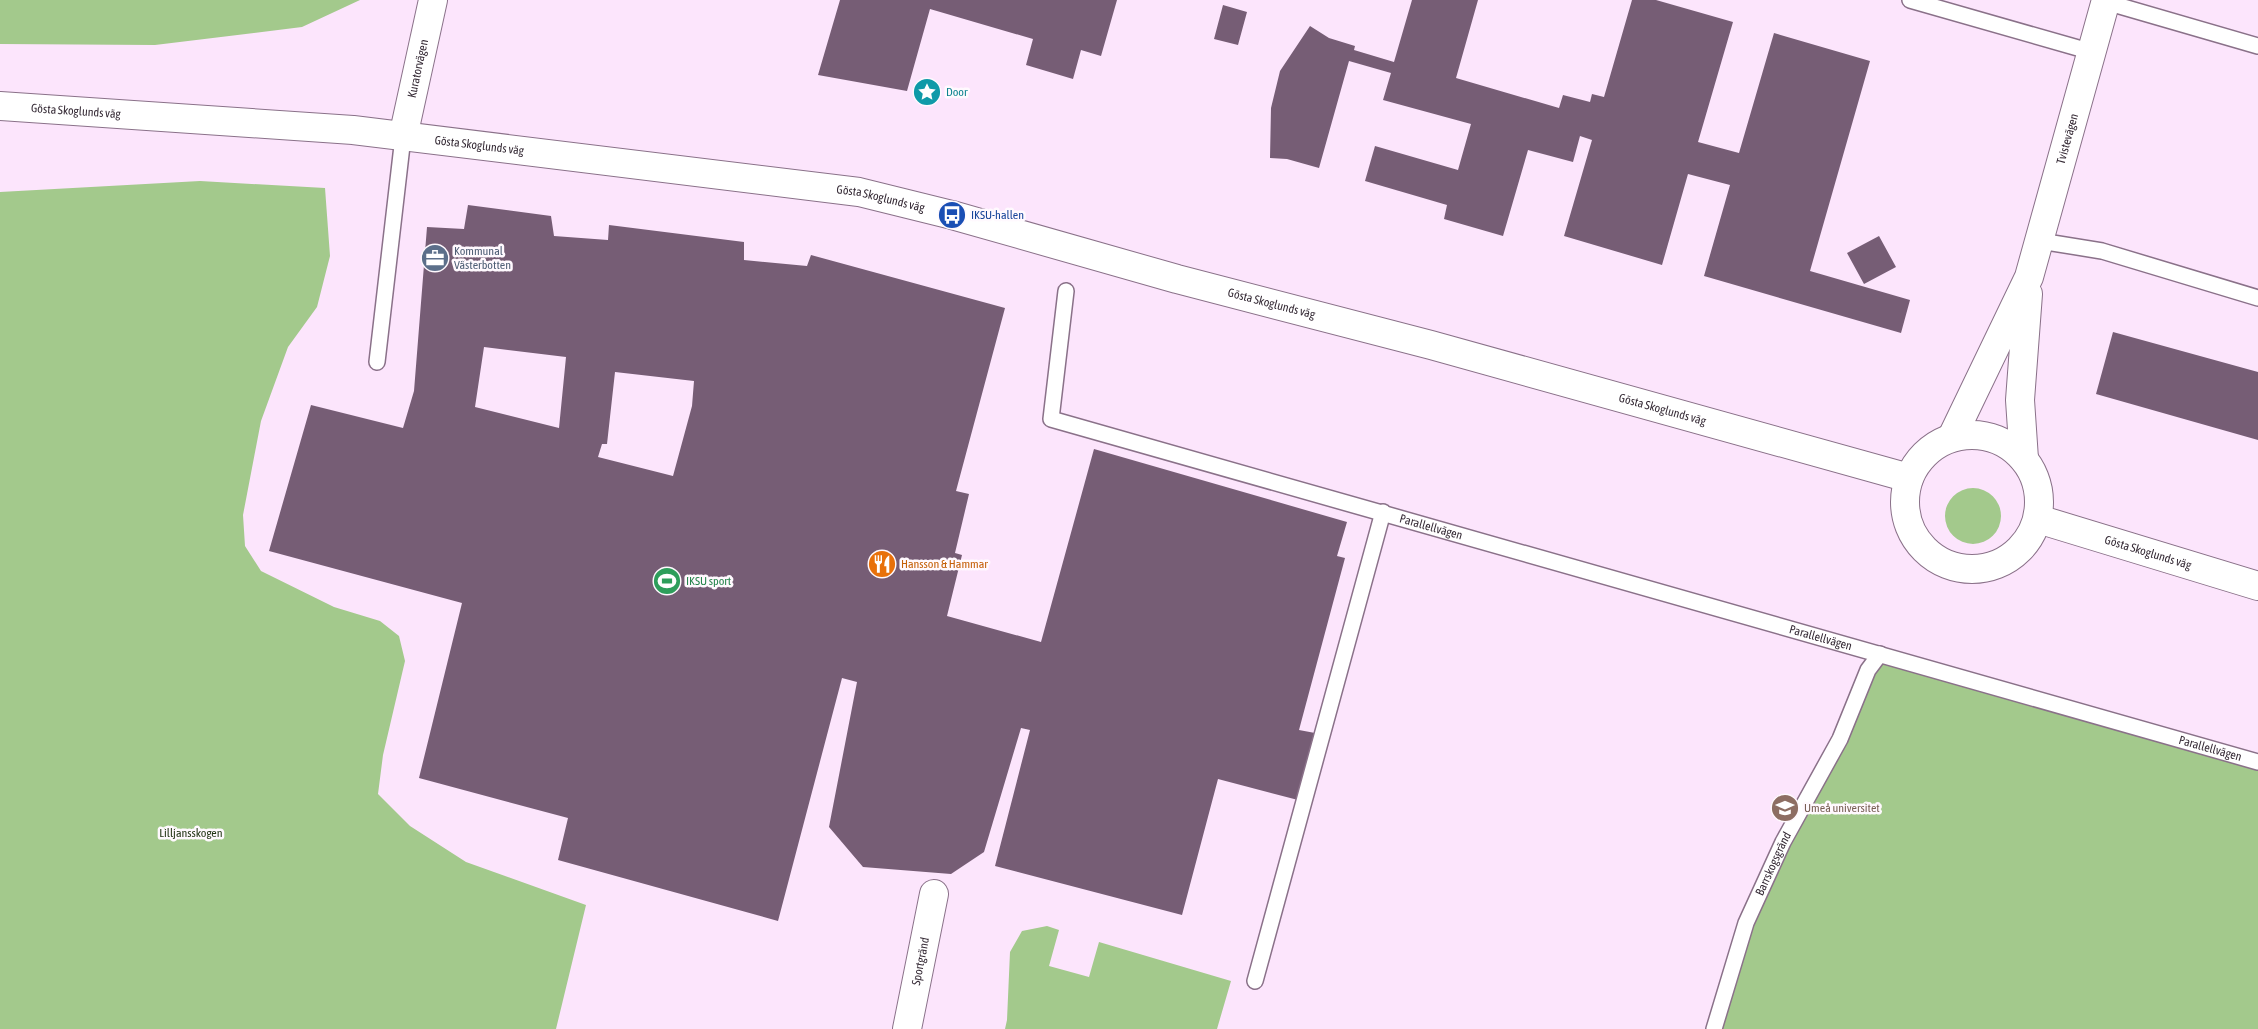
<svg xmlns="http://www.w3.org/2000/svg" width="2258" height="1029" viewBox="0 0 2258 1029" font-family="'Asap Condensed',sans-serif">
<rect width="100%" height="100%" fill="#fce5fc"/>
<path fill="#a3c98c" d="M 0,0 L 360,0 L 302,27 L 155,45 L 0,44 Z
M 200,181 L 325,188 L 330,256 L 317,307 L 288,347 L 261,421 L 243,515 L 245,546 L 261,571 L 334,607 L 380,621 L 399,636 L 405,661 L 383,755 L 378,794 L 410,826 L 466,862 L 586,905 L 556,1029 L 0,1029 L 0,192 Z
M1945 516a28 28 0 1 1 56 0a28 28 0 1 1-56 0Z
M 1880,654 L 2258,762 L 2258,1029 L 1714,1029 L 1746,923 Z
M 1047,926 L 1059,930 L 1049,966 L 1089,977 L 1099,942 L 1231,981 L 1217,1029 L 1005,1029 L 1007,1020 L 1010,952 L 1022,931 Z"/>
<path fill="#765d75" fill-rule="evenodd" d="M 840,0 L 1117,0 L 1101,56 L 1081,50 L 1073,79 L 1026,65 L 1033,39 L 930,9 L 907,91 L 818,75 Z
M 1412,0 L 1478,0 L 1456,78 L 1559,108 L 1563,95 L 1590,102 L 1592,94 L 1604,97 L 1632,0 L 1656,0 L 1733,22 L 1698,142 L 1739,153 L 1774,33 L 1870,61 L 1810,271 L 1910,300 L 1901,333 L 1704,276 L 1730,185 L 1688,174 L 1662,265 L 1564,236 L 1592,140 L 1580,136 L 1573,162 L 1528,150 L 1503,236 L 1444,219 L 1447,205 L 1365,181 L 1375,146 L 1458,170 L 1471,124 L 1383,100 L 1391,73 L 1349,61 L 1319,168 L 1287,159 L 1270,158 L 1271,108 L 1280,71 L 1310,26 L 1329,38 L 1355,46 L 1354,50 L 1394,62 Z
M 1223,5 L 1247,12 L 1238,45 L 1214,39 Z
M 468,205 L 551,216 L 554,236 L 608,240 L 609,225 L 744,242 L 744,260 L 807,266 L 811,255 L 1005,308 L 956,491 L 969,494 L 955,553 L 962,555 L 947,616 L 1041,642 L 1094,449 L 1347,522 L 1337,556 L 1345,558 L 1299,730 L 1315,733 L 1298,800 L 1218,779 L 1182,915 L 995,866 L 1030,730 L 1021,728 L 984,852 L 951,874 L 863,867 L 829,827 L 857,682 L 842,678 L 778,921 L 558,860 L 568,818 L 419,778 L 462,603 L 269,551 L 311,405 L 403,428 L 414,391 L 427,227 L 464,229 ZM 484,347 L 566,357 L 559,428 L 475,407 ZM 615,372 L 694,381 L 692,406 L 673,476 L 598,457 L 602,444 L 607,444 Z
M 1879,236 L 1896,267 L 1864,284 L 1847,253 Z
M 2113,332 L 2258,372 L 2258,440 L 2096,394 Z"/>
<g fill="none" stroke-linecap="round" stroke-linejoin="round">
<defs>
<g id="service">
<path d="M 1910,0 L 2092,52"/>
<path d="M 2106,2 L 2258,46"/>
<path d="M 2040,241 L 2102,251 L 2258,298"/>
<path id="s1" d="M 1066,291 L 1051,419 L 2258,762"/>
<path d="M 377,362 L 403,137"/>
<path d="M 1255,981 L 1383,512"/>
<path id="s2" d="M 1714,1029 L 1746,923 L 1783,842 L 1840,739 L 1868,670 L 1880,654"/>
</g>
<g id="minor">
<path id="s3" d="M 0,106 L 353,130 L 859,192 L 952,215 L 1177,279 L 1431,345 L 1909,478"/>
<path id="s4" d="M 403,137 L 433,0"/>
<circle cx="1972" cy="502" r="67"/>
<path id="s5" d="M 1952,437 L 2029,277 L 2106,0"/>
<path d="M 2024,459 L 2020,400 L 2028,294"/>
<path id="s6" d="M 2038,519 L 2258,586"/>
<path id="s7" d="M 907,1029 L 934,894"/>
</g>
</defs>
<use href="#service" stroke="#8a7189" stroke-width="18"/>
<use href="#minor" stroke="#8a7189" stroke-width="30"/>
<use href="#service" stroke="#fff" stroke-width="15"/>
<use href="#minor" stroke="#fff" stroke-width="28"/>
</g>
<defs>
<symbol id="sight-disc" viewBox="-11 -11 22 22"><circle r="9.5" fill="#0f9aa8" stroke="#fff9fe"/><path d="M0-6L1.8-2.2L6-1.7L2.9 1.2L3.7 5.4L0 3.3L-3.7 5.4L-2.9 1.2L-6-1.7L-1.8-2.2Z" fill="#fff"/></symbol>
<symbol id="bus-disc" viewBox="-11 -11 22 22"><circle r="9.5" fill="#1a4fb4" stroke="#fff9fe"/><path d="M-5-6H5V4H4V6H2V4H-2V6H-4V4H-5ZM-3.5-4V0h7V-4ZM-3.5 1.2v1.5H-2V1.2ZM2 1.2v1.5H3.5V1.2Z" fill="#fff"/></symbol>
<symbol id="office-disc" viewBox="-11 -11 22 22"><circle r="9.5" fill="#5c6f8a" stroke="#fff9fe"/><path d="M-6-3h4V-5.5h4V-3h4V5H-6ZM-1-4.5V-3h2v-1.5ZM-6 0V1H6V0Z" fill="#fff"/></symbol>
<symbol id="restaurant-disc" viewBox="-11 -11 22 22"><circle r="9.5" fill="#e8710a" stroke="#fff9fe"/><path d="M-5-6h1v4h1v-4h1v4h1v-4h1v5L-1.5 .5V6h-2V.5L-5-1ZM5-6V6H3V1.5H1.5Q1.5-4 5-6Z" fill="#fff"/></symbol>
<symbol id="stadium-disc" viewBox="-11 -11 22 22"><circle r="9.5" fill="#2e9e5b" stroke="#fff9fe"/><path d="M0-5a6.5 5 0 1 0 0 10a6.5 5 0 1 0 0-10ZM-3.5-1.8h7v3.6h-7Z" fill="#fff"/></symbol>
<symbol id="university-disc" viewBox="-11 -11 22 22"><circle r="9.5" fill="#8d6e63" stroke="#fff9fe"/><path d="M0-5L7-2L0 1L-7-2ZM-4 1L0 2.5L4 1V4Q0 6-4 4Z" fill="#fff"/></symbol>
</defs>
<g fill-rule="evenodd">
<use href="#sight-disc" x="911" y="76" width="32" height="32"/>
<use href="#bus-disc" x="936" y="199" width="32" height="32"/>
<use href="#office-disc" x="419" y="242" width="32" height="32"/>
<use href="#restaurant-disc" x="866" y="548" width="32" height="32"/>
<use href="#stadium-disc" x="651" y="565" width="32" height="32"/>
<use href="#university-disc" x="1769" y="792" width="32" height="32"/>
</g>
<g text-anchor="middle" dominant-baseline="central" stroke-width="5" stroke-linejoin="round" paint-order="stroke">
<g font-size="12" fill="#362b36" stroke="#fff9fe">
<text stroke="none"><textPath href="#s4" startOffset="70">Kuratorvägen</textPath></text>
<text stroke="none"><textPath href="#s3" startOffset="76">Gösta Skoglunds väg</textPath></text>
<text stroke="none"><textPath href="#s5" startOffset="321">Tvistevägen</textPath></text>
<text stroke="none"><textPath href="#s3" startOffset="481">Gösta Skoglunds väg</textPath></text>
<text stroke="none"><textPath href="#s3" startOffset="886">Gösta Skoglunds väg</textPath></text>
<text stroke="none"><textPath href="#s3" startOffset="1291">Gösta Skoglunds väg</textPath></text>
<text stroke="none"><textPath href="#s3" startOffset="1696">Gösta Skoglunds väg</textPath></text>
<text stroke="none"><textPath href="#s1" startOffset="524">Parallellvägen</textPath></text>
<text stroke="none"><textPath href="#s6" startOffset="115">Gösta Skoglunds väg</textPath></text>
<text stroke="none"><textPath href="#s1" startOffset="929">Parallellvägen</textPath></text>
<text stroke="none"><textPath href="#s1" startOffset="1334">Parallellvägen</textPath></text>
<text stroke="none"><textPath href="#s2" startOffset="176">Barrskogsgränd</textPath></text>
<text stroke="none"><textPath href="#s7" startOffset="69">Sportgränd</textPath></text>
</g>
<g font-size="12" fill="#0d838f" stroke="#fff9fe" text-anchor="start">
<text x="946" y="92">Door</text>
</g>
<g font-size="12" fill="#164399" stroke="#fff9fe" text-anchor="start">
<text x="971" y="215">IKSU-hallen</text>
</g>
<g font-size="12" fill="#4e5e75" stroke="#fff9fe" text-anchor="start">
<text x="454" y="251">Kommunal<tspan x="454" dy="14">Västerbotten</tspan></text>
</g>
<g font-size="12" fill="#c56008" stroke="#fff9fe" text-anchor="start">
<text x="901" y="564">Hansson &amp; Hammar</text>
</g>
<g font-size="12" fill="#27864d" stroke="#fff9fe" text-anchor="start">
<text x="686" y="581">IKSU sport</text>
</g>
<g font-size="12" fill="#785e54" stroke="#fff9fe" text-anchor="start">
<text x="1804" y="808">Umeå universitet</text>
</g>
<g font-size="12" fill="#1e3110" stroke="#fff9fe">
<text x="191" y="833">Lilljansskogen</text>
</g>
</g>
</svg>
